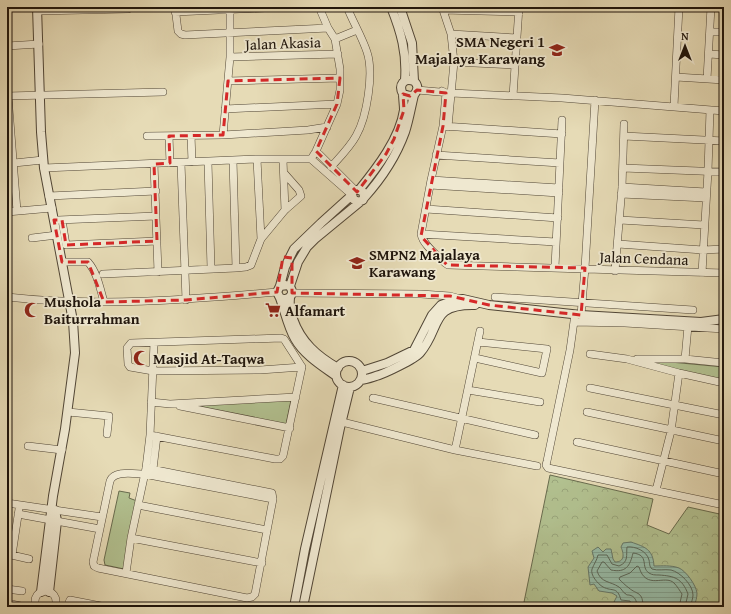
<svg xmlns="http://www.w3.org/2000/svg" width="731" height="614" viewBox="0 0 731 614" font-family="'Gentium Book Plus',serif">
<defs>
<pattern id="forest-crowns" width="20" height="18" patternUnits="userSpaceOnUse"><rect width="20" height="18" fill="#b2c190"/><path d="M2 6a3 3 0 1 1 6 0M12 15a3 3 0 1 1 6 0" fill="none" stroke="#99a57b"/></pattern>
<pattern id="water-rules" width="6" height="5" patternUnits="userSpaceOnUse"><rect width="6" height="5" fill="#97bca8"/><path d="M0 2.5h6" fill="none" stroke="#82a18f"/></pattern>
</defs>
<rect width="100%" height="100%" fill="#e6dbb6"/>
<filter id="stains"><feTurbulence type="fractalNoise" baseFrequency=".005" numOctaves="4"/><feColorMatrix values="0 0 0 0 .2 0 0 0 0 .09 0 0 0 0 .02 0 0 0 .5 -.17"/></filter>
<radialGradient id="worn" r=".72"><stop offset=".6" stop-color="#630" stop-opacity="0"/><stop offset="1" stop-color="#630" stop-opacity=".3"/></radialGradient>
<path fill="#b2c190" stroke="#686b4e" d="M 644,362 L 670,362 L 724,367 L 724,381 Z
M 291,400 L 286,424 L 182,405 Z
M 119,491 L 130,493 L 129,498 L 137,501 L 124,569 L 105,565 L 104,560 Z"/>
<path fill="url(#forest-crowns)" stroke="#686b4e" d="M 550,475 L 653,499 L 647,525 L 669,534 L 688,507 L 724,515 L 724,589 L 720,607 L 523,607 Z"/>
<path fill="url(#water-rules)" stroke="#67796a" d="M 631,542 C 645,547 653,549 654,566 C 662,566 671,565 679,568 C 686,571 696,585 697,593 C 697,597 696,602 694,605 L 692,607 L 628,607 L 628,604 L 618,604 L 614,602 L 617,596 L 612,593 L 599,591 L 594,584 L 590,585 L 588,567 L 594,558 L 592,551 L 598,547 L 603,552 L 606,549 L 611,549 L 613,559 L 615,562 C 625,562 624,554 621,547 L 623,543 Z"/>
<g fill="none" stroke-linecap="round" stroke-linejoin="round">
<path stroke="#5b685a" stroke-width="1" d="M 632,607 L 630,601 L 621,600 C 617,586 613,592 603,587 C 598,584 590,575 592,569 C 594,564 597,560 598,555 L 607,555 L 612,564 L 619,566 C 629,562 626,555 627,547 C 635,546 647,551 649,560 C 650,564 649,566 652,569 C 658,571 664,569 671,570 C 680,572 693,585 693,595 C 693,599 691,603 690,607
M 637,607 C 637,601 635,596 629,595 C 628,595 626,595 626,594 C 623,593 622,589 619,587 C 610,581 601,583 597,571 L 602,562 L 604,562 L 611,570 C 626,573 630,566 633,553 C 650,555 640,567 649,573 C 652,575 655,575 659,575 C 674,576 682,578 688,594 L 685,607
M 643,607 C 643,591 637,595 629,588 C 625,585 622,582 619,579 L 620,577 L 630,573 L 637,566 L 639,567 C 646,591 665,574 674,583 C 677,586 680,591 682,594 L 679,607"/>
<path stroke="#67796a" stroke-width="2" d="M 71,604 L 86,607"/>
<defs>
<path id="minor" d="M 175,7 L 178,31 L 181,34 L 185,35 L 328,28
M 442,7 L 451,34 L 454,62 L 448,127
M 443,10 L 519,12
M 38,11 L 128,9
M 175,12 L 285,7
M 710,32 L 724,32
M 451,34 L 517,38
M 335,39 L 357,30
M 7,46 L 39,44
M 709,54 L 724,55
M 230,57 L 338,54
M 454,62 L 515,65
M 676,77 L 724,80
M 707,79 L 711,7
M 228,81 L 340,78
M 417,90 L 451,93 L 562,98 L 724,111
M 442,91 L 446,93 L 443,126
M 7,96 L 163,92
M 8,96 L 17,211
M 513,96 L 519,7
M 674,106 L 679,7
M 225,109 L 337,104
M 562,134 L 443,126 L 431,180 L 421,234 C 423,245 437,255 445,263 L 448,265 C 540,267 632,271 724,273
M 191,135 L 192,162
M 223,135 L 230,57 L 230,9
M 147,136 L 223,135 L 308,130 L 327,127
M 169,136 L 170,163
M 624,136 L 724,141
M 316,151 L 355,190
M 436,155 L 560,163
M 257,159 L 261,239
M 311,159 L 352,195
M 233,160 L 236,268
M 283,160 L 285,210
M 208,162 L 211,268
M 14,163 L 43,160
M 181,163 L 186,300
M 154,164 L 158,272
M 331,167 C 340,157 350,147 356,136 C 367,117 374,73 367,52 C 362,37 353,22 347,7
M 44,168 L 257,159 L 311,159 L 316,151 L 337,104 L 340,90 L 340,69 L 335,39 L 328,28 L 319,7
M 623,168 L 724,172
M 431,180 L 559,188
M 430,185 L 559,193
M 622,187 L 706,192
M 621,194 L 706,198
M 49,196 L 156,191
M 426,209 L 558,218
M 7,212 L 52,208
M 58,220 L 156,216
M 62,220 L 66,245 L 157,241
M 620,220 L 704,225
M 421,234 L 556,242
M 32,238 L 57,235
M 618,244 L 703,250 L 724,249
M 62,262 L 88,262 C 97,272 100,288 104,302
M 555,267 L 562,120
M 615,271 L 622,187 L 624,124
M 702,273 L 708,171 L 710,110
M 103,274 L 236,268 L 246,267 L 251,265 L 261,239 L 285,210 L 301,196 L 299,190 L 284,173
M 292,293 L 421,294 L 450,296 L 461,299
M 7,297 C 97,307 187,300 277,292
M 495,297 L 693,310
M 575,314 L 570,350 L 547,461 L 546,465 L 548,468 L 724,505
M 581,315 L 585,268 L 595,100
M 574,322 L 625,323 L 724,329
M 590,354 L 627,359 L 679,373 L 724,383
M 475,358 L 542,373 L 547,349 L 478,342
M 637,359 L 685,359 L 724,363
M 685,359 L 688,326
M 590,388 L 724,415
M 468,390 L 540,402
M 373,398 L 535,435
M 151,402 L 170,404 L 296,397
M 180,406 L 290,428
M 68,412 L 109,416 L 107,434
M 587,412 L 724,441
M 342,422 L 455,450 L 480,331
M 150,435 L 275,459 L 280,459 L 283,456 L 302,367 L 284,339 L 281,338 L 131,343 L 127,348 L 128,364 L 130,367 L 153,371 L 260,370 L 302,367
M 577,442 L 724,474
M 28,446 L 62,450
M 455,450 L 537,466
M 146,468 L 272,493 L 273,499 L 255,594 L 252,597 L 247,598 L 98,568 L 94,566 L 93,562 L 110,481 C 114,470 134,474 144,474 L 273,499
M 153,469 L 157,436
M 656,490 L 671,431 L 679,373
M 7,503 L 102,517
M 138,505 L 267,530
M 18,514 L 100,529
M 131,538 L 262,563
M 7,554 L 29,559
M 12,555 L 19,509
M 126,573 L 131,538 L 146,468 L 150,435 L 154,343
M 7,589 L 22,591
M 7,603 L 25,607
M 36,607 C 29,586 62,586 55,607
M 67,607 L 70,600 L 106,607"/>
<path id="tertiary" d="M 37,7 L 41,132 L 44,168 L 73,321 L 75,353 L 65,429 L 53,496 L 41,592
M 391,7 C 401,32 407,53 405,80
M 400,7 L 412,43 L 414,81
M 359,190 L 363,192 L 364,196 L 363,200 L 358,202 L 353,199 L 352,193 L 355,190 L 359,190 C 377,168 400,138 404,110 C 404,105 403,99 403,94
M 364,198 C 382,178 396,157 405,132 C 409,120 411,107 414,95 C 418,90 419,86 414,81 C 404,77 398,85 403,94 L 410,96 L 414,95
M 280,286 L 288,285 C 296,291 291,302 280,298 L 277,292 L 280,286 L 285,267 L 294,249 L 321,223 L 352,195
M 290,286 L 298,262 L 307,247 L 315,239 L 360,202
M 280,298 C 285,312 288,327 295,339 C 304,355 322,366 336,376
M 290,298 C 289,306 290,311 293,319 C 301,342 317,356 338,368
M336 374a13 13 0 1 1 26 0a13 13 0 1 1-26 0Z
M 362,371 L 387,363 L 414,350 L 432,315 L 441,305 L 452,301 L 463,299 L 489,305 L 581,315 L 701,322 L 724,319
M 361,380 C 366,379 371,378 376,376 C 384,374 415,359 420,353 C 442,327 429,304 475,305
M 49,592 L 57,521 L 55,510
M 294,607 L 305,549 L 343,385
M 303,607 L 340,428 L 350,387"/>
</defs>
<use href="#minor" stroke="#514636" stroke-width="8"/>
<use href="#tertiary" stroke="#514636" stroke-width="10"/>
<use href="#minor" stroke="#efe8d0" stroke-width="7"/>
<use href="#tertiary" stroke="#efe8d0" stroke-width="8"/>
</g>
<path fill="none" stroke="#d62828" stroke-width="3" stroke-dasharray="8 5" stroke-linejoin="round" d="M 340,78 L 337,104 L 316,151 L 357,192 L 386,154 L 394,139 L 404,110 L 403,94 L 410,96 L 417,90 L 446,93 L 443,126 L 421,236 L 447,265 L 585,268 L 581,315 L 489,305 L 450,296 L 292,293 L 292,258 L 283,257 L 277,292 L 186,300 L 104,302 L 88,262 L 62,262 L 54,220 L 62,220 L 66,245 L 157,241 L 154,164 L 170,163 L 169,136 L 223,135 L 228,81 Z"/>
<defs>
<symbol id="school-bare" viewBox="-9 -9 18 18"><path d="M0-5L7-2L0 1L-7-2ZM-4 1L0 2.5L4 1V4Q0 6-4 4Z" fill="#8f2418" stroke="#efe8d0" stroke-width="2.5" paint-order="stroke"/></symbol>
<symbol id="mosque-bare" viewBox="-9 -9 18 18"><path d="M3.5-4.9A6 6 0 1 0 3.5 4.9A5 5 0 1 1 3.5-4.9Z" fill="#8f2418" stroke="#efe8d0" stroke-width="2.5" paint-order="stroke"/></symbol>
<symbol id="supermarket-bare" viewBox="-9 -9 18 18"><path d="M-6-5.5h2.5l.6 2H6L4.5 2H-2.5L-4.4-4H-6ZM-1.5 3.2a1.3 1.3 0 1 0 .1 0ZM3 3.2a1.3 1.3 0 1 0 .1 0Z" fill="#8f2418" stroke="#efe8d0" stroke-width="2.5" paint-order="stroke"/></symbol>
</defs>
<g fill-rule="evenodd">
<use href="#school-bare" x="546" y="39" width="22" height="22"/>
<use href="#school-bare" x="346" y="252" width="22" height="22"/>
<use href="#mosque-bare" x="21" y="299" width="22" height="22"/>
<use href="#supermarket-bare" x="262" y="299" width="22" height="22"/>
<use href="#mosque-bare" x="130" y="347" width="22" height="22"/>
</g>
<g text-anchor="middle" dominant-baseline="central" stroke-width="3.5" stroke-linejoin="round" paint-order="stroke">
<g font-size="15" font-weight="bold" fill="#1f150c" stroke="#efe8d0" text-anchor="start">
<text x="545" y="41" text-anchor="end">SMA Negeri 1<tspan x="545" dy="17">Majalaya Karawang</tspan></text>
<text x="369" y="254">SMPN2 Majalaya<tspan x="369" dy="17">Karawang</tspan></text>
<text x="44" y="301">Mushola<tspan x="44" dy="17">Baiturrahman</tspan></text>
<text x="285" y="310">Alfamart</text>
<text x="153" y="358">Masjid At-Taqwa</text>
</g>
<g font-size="15" fill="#1f150c" stroke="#efe8d0">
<text transform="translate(283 43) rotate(-2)">Jalan Akasia</text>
<text transform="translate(644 258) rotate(2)">Jalan Cendana</text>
</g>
</g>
<rect width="731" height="614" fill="none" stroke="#e6dbb6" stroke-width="24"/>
<rect x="8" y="8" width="715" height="598" fill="none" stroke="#1f150c" stroke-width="2"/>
<rect x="12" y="12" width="707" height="590" fill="none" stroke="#1f150c"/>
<g transform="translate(685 46)" stroke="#efe8d0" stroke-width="3" paint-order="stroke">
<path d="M0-3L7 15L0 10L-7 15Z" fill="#1f150c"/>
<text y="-6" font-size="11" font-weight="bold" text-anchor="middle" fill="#1f150c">N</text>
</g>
<rect width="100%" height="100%" filter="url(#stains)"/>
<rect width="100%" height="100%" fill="url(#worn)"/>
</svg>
